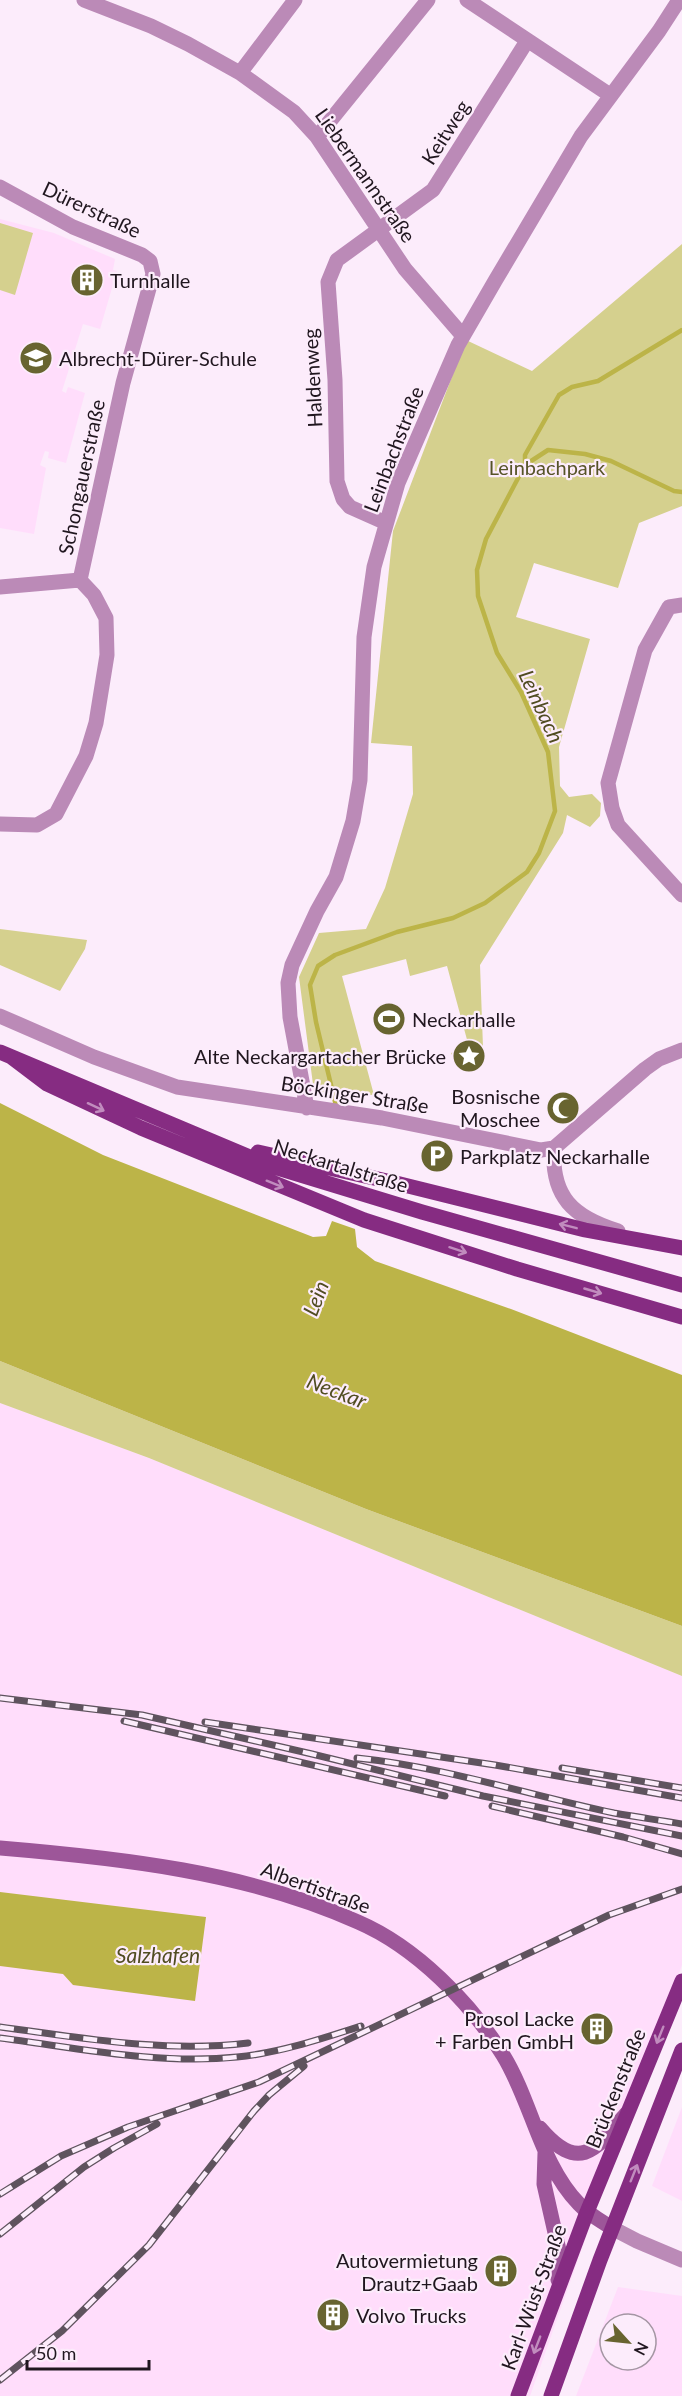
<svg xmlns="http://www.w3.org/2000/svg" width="682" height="2396" viewBox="0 0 682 2396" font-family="Lato,sans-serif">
<rect width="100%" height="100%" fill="#fcecfb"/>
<path fill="#ffddfb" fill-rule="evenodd" d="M 0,219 L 54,233 L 115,259 L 113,270 L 117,271 L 100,329 L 83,324 L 62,391 L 66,393 L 68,387 L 85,393 L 66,463 L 48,458 L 49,452 L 45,451 L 40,465 L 46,468 L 34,534 L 0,528 Z
M 0,1403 L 149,1458 L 682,1676 L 682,1965 L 530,2396 L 0,2396 Z
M 682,2107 L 682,2201 L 652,2186 Z
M 618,2287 L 682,2296 L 682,2396 L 576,2396 ZM 610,2324 L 646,2324 L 646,2360 L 610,2360 Z"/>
<path fill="#d5d08e" d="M 0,223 L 33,233 L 15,295 L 0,290 Z
M 682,244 L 682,506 L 639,523 L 618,588 L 534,563 L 516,617 L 590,639 L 559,747 L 560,786 L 569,797 L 592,794 L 601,803 L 600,816 L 590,827 L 567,815 L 563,833 L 480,965 L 483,1047 L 452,1055 L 451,1053 L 469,1047 L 447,966 L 410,976 L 406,959 L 342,976 L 374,1095 L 314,1092 L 299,977 L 319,933 L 366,929 L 385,888 L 413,794 L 412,746 L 371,743 L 393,531 L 466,340 L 532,371 Z
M 0,929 L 87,940 L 85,949 L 60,991 L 0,965 Z
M 0,1361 L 366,1509 L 682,1626 L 682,1676 L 149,1458 L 0,1403 Z"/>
<path fill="#bcb448" d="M 0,1103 L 103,1155 L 313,1237 L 326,1236 L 332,1221 L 355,1229 L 357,1247 L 375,1261 L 511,1309 L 682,1375 L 682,1626 L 366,1509 L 0,1361 Z
M 0,1892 L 206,1917 L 195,2001 L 73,1985 L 63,1974 L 0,1966 Z"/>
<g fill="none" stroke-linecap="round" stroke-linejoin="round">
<path stroke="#bcb448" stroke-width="4.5" d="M 525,465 L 525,455 L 559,395 L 572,387 L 598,381 L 682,330
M 336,1106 L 316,1022 L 310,985 L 318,966 L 335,955 L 397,932 L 453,918 L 485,903 L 527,872 L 539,853 L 555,811 L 548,752 L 521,692 L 497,653 L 478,596 L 477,570 L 486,539 L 525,465 L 548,450 L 585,454 L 611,461 L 674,491 L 682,492"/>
<path stroke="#bb8ab7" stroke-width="15" d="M 84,0 L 151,26 L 188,44 L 240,73 L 294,112 L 317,137 L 405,269 L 463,336
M 467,0 L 610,95
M 240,73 L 295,0
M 317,137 L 428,0
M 0,187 L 73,227 L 142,255 L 150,261 L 153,274 L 123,383 L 80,580
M 386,523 L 350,507 L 343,499 L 337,481 L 335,380 L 328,282 L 337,260 L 433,190 L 527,41
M 0,587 L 80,580
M 682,605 L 669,607 L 645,650 L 608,783 L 612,808 L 618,825 L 682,895
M 0,824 L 37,825 L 56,814 L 86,756 L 96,723 L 107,655 L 106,618 L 94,595 L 80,580
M 0,1016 L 94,1057 L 177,1087 L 382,1118 L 541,1150 L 554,1148 L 645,1069 L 659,1059 L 682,1050
M 307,1108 L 290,1017 L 288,983 L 292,965 L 317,911 L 336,877 L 353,821 L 360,780 L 364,637 L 374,567 L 398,483 L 458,345 L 495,281 L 581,136 L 659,31 L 679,0
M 554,1148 C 551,1197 573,1217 618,1231
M 612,2228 L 637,2241 L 682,2260"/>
<path stroke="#9d5699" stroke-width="15" d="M 0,1848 C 120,1858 248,1872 358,1922 C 416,1947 471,2003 503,2055 C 532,2102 540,2164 579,2204 C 588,2214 601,2221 612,2228
M 540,2128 C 579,2174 596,2150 626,2114
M 545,2153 L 544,2184 L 561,2259 L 558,2280"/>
<path stroke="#862c82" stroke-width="15" d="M 0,1052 L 271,1166 L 422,1212 L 682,1285
M 10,1056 L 47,1084 L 141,1128 L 364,1220 L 517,1269 L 682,1317
M 258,1152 L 396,1183 L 585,1230 L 682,1248
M 518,2396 L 587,2212 L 682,1981
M 551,2396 L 600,2260 L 682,2050"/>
<defs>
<path id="rail" d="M 0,1698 L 142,1715 L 312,1754 L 483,1796 L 682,1836
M 124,1721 L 445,1796
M 205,1722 L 495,1765 L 682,1798
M 357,1758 C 445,1767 528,1795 614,1813 C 636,1817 659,1820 682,1824
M 562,1768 L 682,1788
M 492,1806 L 623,1837 L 682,1854
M 0,2027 C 83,2038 165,2053 248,2043
M 0,2038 C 78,2048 159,2065 237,2057 C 279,2053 321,2039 361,2026
M 0,2194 L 61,2156 L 128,2127 L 259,2082 L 609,1915 L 682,1889
M 0,2234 L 84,2167 L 114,2148 L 157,2124
M 0,2380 L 62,2331 L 149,2245 L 254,2111 L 269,2095 L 304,2066"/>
</defs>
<use href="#rail" stroke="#5f535e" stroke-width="7"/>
<use href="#rail" stroke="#fcecfb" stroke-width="4.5" stroke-dasharray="14" stroke-linecap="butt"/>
</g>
<defs><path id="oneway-shaft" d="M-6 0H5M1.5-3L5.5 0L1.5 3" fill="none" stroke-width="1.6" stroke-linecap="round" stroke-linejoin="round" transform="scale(1.5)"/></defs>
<g stroke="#c18cbe">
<use href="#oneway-shaft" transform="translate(96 1107) rotate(25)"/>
<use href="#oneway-shaft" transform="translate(275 1184) rotate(22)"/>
<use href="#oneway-shaft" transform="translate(568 1226) rotate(-166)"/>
<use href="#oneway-shaft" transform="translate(458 1250) rotate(18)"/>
<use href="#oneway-shaft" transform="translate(593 1291) rotate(16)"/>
<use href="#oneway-shaft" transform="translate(660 2035) rotate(112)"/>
<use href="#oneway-shaft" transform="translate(634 2173) rotate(-68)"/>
<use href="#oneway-shaft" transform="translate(537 2345) rotate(111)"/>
</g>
<defs>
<symbol id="building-disc" viewBox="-11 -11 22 22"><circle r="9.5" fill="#686430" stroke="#fcecfb"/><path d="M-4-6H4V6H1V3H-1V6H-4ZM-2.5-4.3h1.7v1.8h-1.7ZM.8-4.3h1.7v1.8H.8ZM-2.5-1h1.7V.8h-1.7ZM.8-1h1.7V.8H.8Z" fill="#fff"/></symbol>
<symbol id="school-disc" viewBox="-11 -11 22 22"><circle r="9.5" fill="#686430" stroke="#fcecfb"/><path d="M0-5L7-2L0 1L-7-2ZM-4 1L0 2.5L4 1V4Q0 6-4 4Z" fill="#fff"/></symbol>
<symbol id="stadium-disc" viewBox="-11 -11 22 22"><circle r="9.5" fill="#686430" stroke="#fcecfb"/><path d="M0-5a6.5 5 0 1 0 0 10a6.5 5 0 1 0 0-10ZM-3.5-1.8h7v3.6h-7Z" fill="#fff"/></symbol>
<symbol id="sight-disc" viewBox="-11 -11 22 22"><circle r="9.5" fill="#686430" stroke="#fcecfb"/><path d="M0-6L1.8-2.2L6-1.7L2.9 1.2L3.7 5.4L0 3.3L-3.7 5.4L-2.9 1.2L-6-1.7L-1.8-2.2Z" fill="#fff"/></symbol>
<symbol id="mosque-disc" viewBox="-11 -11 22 22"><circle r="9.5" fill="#686430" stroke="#fcecfb"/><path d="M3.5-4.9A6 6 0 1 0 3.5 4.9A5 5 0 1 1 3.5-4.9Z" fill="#fff"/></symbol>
<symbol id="parking-disc" viewBox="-11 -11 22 22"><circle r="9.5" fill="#686430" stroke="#fcecfb"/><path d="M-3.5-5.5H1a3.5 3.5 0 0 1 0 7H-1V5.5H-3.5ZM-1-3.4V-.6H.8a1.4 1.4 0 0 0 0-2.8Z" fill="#fff"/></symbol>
</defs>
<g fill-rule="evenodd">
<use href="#building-disc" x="68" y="261" width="38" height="38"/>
<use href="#school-disc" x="17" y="339" width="38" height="38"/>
<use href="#stadium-disc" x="370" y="1000" width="38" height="38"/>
<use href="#sight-disc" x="450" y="1037" width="38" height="38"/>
<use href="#mosque-disc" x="544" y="1089" width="38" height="38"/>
<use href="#parking-disc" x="418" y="1137" width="38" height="38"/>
<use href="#building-disc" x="578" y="2010" width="38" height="38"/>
<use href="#building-disc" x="482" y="2252" width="38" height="38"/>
<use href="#building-disc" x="314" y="2296" width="38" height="38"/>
</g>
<g text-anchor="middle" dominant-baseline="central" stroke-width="4.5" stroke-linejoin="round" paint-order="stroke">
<g font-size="20" fill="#20161f" stroke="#fcecfb">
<text transform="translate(445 132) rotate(-58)">Keitweg</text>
<text transform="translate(366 175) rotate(55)">Liebermannstraße</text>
<text transform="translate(92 209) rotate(25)">Dürerstraße</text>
<text transform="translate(312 378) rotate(-93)">Haldenweg</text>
<text transform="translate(393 449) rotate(-69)">Leinbachstraße</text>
<text transform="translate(81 477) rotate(-78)">Schongauerstraße</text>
<text transform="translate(355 1094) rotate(9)">Böckinger Straße</text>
<text transform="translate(341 1165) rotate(17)">Neckartalstraße</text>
<text transform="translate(316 1887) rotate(20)">Albertistraße</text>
<text transform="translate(615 2088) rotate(-68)">Brückenstraße</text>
<text transform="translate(533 2297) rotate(-70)">Karl-Wüst-Straße</text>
</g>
<g font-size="20" fill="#20161f" stroke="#fcecfb" text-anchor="start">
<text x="110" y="280">Turnhalle</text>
<text x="59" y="358">Albrecht-Dürer-Schule</text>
<text x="412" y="1019">Neckarhalle</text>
<text x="446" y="1056" text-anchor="end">Alte Neckargartacher Brücke</text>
<text x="540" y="1096" text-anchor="end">Bosnische<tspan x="540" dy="23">Moschee</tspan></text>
<text x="460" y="1156">Parkplatz Neckarhalle</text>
<text x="574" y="2018" text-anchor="end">Prosol Lacke<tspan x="574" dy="23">+ Farben GmbH</tspan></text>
<text x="478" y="2260" text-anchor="end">Autovermietung<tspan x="478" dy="23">Drautz+Gaab</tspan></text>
<text x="356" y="2315">Volvo Trucks</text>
</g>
<g font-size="20" fill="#565327" stroke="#fcecfb">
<text x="547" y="467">Leinbachpark</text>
</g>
<g font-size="21" font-style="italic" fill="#504c21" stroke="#fcecfb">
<text transform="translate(542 706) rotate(65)">Leinbach</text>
<text transform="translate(315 1298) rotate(-69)">Lein</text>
<text transform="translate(337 1390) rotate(21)">Neckar</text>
<text x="158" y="1954">Salzhafen</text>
</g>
</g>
<g transform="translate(628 2342) rotate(117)"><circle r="28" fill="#fcecfb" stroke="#a496a3" stroke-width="1.5"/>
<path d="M0-4.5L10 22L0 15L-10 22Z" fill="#686430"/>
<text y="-9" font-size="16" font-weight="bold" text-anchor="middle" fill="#20161f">N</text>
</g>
<path d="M27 2360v9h122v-9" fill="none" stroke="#20161f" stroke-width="3"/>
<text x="36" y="2360" font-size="18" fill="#20161f" stroke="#fcecfb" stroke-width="4.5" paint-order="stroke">50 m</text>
</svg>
